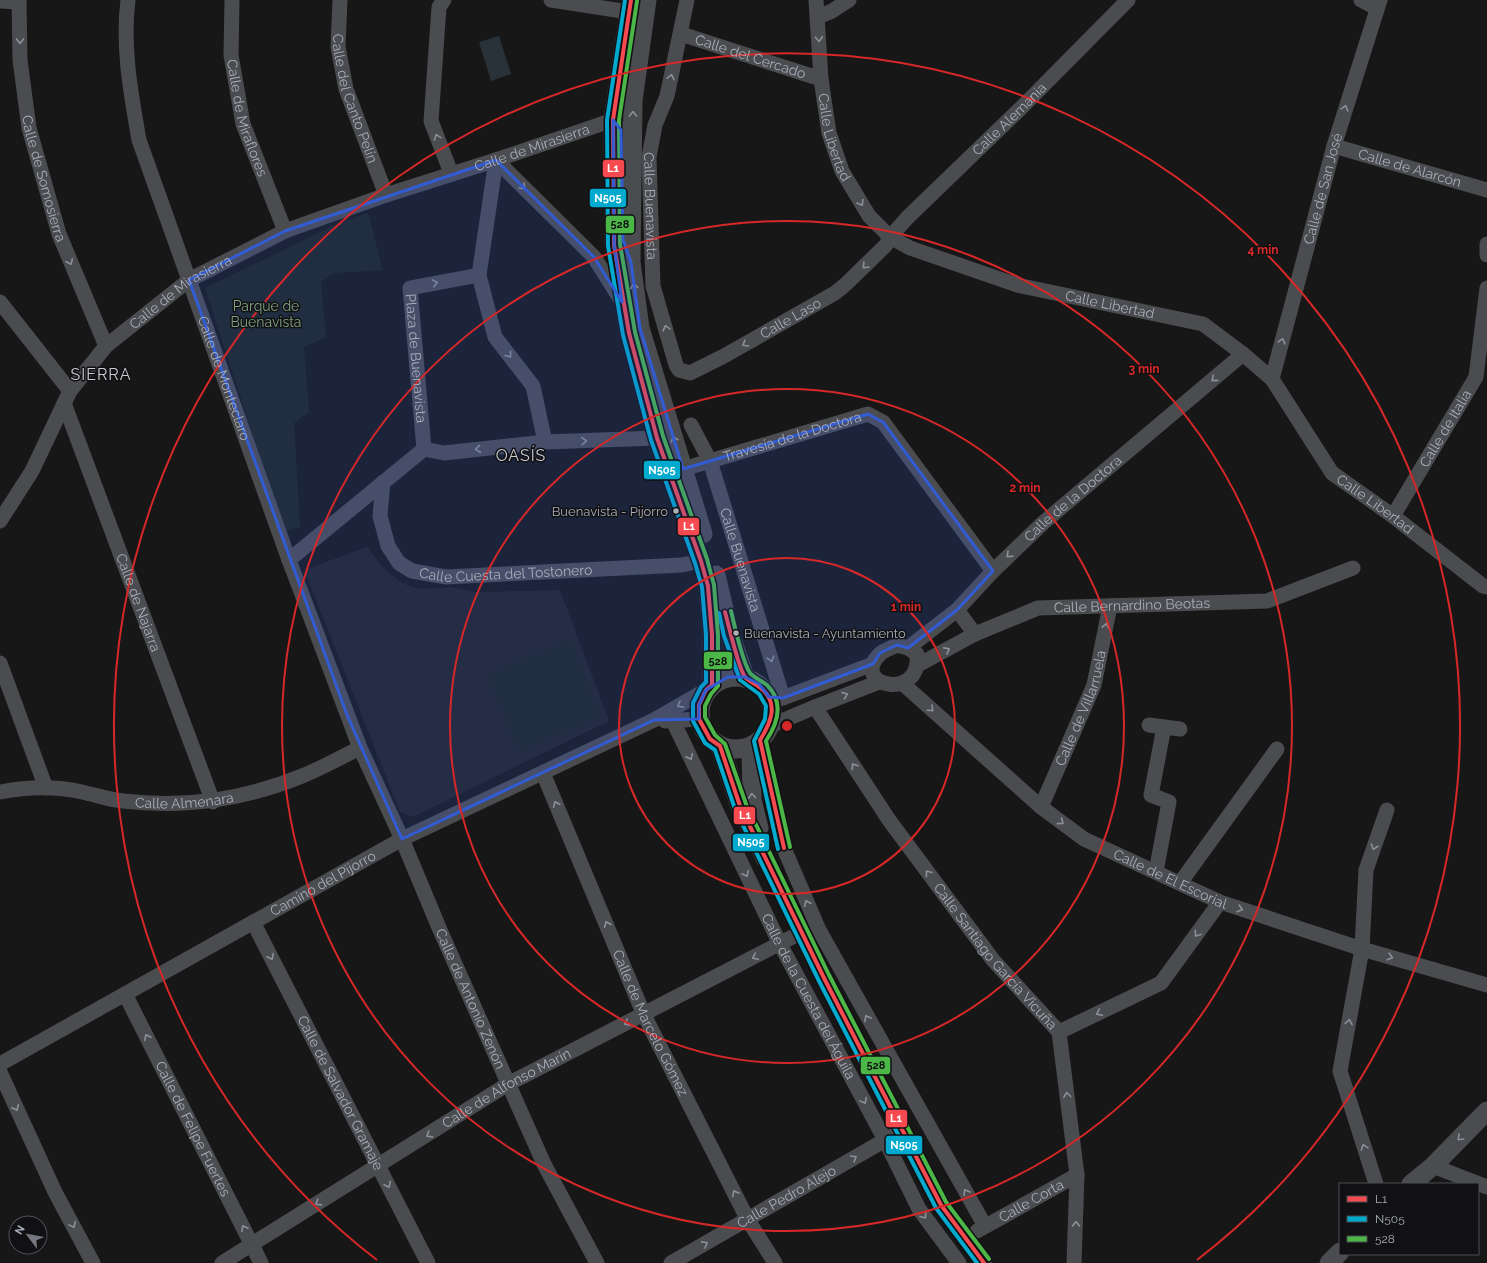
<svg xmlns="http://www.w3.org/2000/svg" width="1487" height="1263" viewBox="0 0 1487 1263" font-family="Raleway,sans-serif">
<rect width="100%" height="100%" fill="#171717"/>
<path fill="#212123" d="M 367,547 L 386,571 L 404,584 L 420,589 L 452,587 L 475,592 L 560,590 L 609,721 L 413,817 L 400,812 L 304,570 Z"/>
<path fill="#1d241e" d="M 368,213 L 383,270 L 333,273 L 321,282 L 326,337 L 304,347 L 309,412 L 294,423 L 300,527 L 284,531 L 205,288 L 335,225 Z
M 571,640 L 601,717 L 519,751 L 488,674 Z"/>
<path fill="#2a3239" d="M 499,36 L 511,74 L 491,81 L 479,42 Z"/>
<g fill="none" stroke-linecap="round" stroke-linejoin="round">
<g stroke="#4b4c50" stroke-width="15">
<path id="s1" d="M 19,0 L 20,60 L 29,128 L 59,234 L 106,346"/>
<path id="s2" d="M 128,0 C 122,47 131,94 139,140 L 289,560 L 360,748 L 402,839 L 440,930 L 544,1164 L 597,1263"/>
<path id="s3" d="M 232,0 L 231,55 L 243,124 L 285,231"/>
<path id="s4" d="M 340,0 L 338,47 L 346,89 L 386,195"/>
<path d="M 444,0 L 439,7 L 431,121 L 451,173"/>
<path d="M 551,0 L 629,12"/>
<path id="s5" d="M 687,0 L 667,96 L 655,125 L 649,157 L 653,286 L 676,365 L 679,370 L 690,373 L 724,356 L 835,293 L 846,284 L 886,245 L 890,237 L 908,217 L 1020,109 L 1128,0"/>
<path id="s6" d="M 816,0 L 821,79 L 829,133 L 842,171 L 869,216 L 890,237 L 910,248 L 1017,285 L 1203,324 L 1243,354 L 1272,379 L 1332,473 L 1393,516 L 1483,586 L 1487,587"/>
<path d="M 1361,0 L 1376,8"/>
<path d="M 0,1 L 19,2"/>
<path d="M 818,17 L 832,11 L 849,0"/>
<path id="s7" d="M 681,34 L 821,79"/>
<path id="s8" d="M 1334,146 L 1487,190"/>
<path d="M 496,160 L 594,257 L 621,300"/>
<path d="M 1487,244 L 1487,255"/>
<path d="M 479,275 L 496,160"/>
<path d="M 0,302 L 70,391"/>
<path id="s9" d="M 1272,379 L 1334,146 L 1380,0"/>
<path id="s10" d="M 64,403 L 213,802"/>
<path id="s11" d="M 691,425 L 710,461 L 783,698"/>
<path id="s12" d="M 545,442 L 533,386 L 495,337 L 479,275 L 410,288 L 424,449 L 444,453 L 545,442 L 657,438"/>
<path id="s13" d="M 683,469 L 868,414 L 883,422 L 993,571"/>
<path id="s14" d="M 383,482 L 380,516 L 388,546 L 399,563 L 412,571 L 446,577 L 682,565 L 701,561"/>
<path id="s15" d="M 1393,516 L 1476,377 L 1487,288"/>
<path id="s16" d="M 0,521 L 32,471 L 70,391 L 106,346 L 189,280 L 285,231 L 386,195 L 496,160 L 613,120 L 618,127"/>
<path d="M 289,560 L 424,449"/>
<path d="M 957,610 L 975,634"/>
<path d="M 897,645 L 908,648 L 917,654 C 922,703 848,685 880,654 C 884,650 892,648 897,645 Z"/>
<path id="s17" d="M 908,648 L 957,610 L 993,571 L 1044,522 L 1243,354"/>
<path d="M 0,663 L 46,788"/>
<path id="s18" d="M 918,665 L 975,634 L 1038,608 L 1267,601 L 1353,568"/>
<path id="s19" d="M 902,683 L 1041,807 L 1084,839 L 1220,902 L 1362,949 L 1487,985"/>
<path d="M 769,697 L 783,698 L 873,664"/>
<path id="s20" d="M 815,707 L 889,820 L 993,960 L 1059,1032 L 1077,1175 L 1074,1263"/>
<path d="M 665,721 L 699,719"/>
<path id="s21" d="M 673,721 L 780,944 L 885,1140 L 919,1209 L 959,1263"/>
<path d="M 1149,725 L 1164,727 L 1151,795 L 1169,802 L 1156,872"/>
<path d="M 770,726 L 815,707 L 879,682"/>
<path d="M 1164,727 L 1180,729"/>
<path d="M 760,740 L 783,846 L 819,930 L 985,1226"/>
<path id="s22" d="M 543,773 L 644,1015 L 748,1220 L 775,1263"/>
<path id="s23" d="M 0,792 C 27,787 55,786 82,792 C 96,795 109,800 123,801 C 186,808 243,800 302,776 C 322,768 341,757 360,748"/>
<path id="s24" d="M 1041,807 L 1094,685 L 1110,606"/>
<path d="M 766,860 L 824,978 L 941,1205 L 984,1263"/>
<path d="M 1180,883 L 1277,749"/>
<path id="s25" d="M 253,922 L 428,1263"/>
<path id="s26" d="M 125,994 L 261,1263"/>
<path d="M 1059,1032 L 1161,983 L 1220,902"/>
<path id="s27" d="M 0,1064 L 402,839 L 654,720 L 706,690"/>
<path d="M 0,1072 L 55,1192 L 93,1263"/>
<path d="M 1433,1166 L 1487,1187"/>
<path d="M 1376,1184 L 1340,1071 L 1362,949 L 1366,870 L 1387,810"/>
<path id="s28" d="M 977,1231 L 1077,1175"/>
<path id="s29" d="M 222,1263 L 508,1084 L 802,932"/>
<path id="s30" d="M 671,1263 L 894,1135"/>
</g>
<path stroke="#4b4c50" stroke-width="19" d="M 631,0 L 613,120 L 614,245 L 629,333 L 657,438 L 701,561 L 708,586 L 712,635 L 712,685
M 647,0 L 633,101 L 631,262 L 640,328 L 703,534
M 716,575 L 730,634 L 745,677
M700 713a36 36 0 1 1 72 0a36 36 0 1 1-72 0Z
M 720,746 L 740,806 L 766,860
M 751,746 L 752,800 L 759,828
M 1411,1184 L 1433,1166 L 1487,1111
M 1329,1263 L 1340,1252"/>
<defs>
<path id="bus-1" d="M 631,0 L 613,120 L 614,245 L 629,333 L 657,438 L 701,561 L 708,586 L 712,635 L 712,685 L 706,690 L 699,705 L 699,719 L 710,739 L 720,746 L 740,806 L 824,978 L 941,1205 L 984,1263
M 725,612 C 728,623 739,670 745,677 C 750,682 758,685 763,690 C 779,705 770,724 760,740 L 784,848"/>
<path id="bus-2" d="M 625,0 L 607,120 L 608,246 L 623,335 L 651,440 L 695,563 L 702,587 L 706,635 L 706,682 L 701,687 L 693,703 L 693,721 L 705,743 L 715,750 L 735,809 L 819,981 L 936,1208 L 977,1263
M 719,613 L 724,636 L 740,680 L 759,694 L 766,706 L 765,719 L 754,741 L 778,849"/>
<path id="bus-3" d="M 637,1 L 619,120 L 620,244 L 635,332 L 663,436 L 707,559 L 714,585 L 718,635 L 718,686 L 711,694 L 705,706 L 705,717 L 715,735 L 725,744 L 746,804 L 829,975 L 946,1202 L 989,1259
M 731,611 C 734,624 743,663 750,673 C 753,677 762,681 767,685 C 784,702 778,723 766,741 L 790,847"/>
</defs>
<use href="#bus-1" stroke="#111113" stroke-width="7"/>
<use href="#bus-2" stroke="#111113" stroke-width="7"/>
<use href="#bus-3" stroke="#111113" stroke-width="7"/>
<use href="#bus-1" stroke="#f64950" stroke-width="4"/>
<use href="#bus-2" stroke="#00a9ce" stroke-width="4"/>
<use href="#bus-3" stroke="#4ab747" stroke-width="4"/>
</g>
<defs><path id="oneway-chevron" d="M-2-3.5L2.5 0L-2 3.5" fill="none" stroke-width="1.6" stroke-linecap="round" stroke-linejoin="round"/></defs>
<g stroke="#8c9099">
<use href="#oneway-chevron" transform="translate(819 39) rotate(87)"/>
<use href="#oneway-chevron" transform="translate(20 41) rotate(89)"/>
<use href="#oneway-chevron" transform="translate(671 77) rotate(-77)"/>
<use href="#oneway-chevron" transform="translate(1345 108) rotate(-73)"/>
<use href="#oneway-chevron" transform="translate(633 114) rotate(-89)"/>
<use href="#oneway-chevron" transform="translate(437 137) rotate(-110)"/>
<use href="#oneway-chevron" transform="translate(523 187) rotate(45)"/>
<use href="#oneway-chevron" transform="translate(861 203) rotate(59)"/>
<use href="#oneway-chevron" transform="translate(70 262) rotate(67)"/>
<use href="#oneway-chevron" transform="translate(865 266) rotate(135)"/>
<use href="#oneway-chevron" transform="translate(435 283) rotate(-10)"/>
<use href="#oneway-chevron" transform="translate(634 286) rotate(-98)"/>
<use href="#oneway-chevron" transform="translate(666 328) rotate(-106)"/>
<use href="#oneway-chevron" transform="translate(1282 341) rotate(-75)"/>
<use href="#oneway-chevron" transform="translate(745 344) rotate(150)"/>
<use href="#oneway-chevron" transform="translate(509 355) rotate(52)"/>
<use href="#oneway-chevron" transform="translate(1214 379) rotate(140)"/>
<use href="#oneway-chevron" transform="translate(674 439) rotate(-107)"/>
<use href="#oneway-chevron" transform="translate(584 441) rotate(-2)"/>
<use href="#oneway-chevron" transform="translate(478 449) rotate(174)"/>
<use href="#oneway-chevron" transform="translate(1009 555) rotate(136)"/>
<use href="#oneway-chevron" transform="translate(1106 626) rotate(-78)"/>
<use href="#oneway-chevron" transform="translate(947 650) rotate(-28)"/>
<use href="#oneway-chevron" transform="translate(771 659) rotate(73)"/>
<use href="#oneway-chevron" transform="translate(845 695) rotate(-21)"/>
<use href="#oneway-chevron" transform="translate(680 705) rotate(151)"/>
<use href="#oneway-chevron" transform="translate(931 709) rotate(42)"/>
<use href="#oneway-chevron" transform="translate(690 757) rotate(64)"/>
<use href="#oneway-chevron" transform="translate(854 766) rotate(-123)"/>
<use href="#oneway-chevron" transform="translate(752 796) rotate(-94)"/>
<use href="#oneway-chevron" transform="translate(556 804) rotate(-113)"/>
<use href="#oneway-chevron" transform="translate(1061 822) rotate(37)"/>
<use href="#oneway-chevron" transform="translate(1374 847) rotate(109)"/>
<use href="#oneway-chevron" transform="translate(928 873) rotate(-127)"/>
<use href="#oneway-chevron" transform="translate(746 874) rotate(64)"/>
<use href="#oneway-chevron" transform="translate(807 903) rotate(-113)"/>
<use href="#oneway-chevron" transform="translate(1240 909) rotate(18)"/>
<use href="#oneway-chevron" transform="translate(607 924) rotate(-113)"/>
<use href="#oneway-chevron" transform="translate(1197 934) rotate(126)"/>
<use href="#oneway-chevron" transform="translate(271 957) rotate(63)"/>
<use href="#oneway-chevron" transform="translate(755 957) rotate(153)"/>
<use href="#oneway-chevron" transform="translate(1390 957) rotate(16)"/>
<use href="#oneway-chevron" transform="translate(1099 1013) rotate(154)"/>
<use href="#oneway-chevron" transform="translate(867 1018) rotate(-119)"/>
<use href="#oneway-chevron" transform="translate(1349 1022) rotate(-80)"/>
<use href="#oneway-chevron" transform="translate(627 1023) rotate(153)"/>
<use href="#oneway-chevron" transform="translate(147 1037) rotate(-117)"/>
<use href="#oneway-chevron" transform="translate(1067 1095) rotate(-97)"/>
<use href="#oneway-chevron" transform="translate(864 1101) rotate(62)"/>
<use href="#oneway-chevron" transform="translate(16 1108) rotate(65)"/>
<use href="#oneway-chevron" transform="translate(429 1135) rotate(148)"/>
<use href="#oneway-chevron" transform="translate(1460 1138) rotate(135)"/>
<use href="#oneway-chevron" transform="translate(1364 1147) rotate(-108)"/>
<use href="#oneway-chevron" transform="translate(854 1158) rotate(-30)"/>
<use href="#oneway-chevron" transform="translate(388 1185) rotate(63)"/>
<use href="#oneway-chevron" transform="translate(966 1192) rotate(-120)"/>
<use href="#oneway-chevron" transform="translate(735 1193) rotate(-117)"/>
<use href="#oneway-chevron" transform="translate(318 1203) rotate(148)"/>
<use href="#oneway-chevron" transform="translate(924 1216) rotate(54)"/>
<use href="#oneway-chevron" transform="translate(1076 1224) rotate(-89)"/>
<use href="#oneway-chevron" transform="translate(73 1225) rotate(62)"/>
<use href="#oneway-chevron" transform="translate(244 1228) rotate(-117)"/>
<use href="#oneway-chevron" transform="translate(705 1244) rotate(-29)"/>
</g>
<path fill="#325cd3" fill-opacity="0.2" stroke="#325cd3" stroke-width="3" stroke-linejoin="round" d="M 613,120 L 621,130 L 623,240 L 631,262 L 640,328 L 683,469 L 868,414 L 883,422 L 993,571 L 957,610 L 908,648 L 897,645 L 880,653 L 873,664 L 783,698 L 769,697 L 759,684 L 745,677 L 728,677 L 706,690 L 699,705 L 699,719 L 654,720 L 402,839 L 347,715 L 189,280 L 285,231 L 496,160 L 594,257 L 622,302 L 614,245 Z"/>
<g fill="none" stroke="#d62828" stroke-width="2">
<circle cx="787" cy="726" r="168"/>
<circle cx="787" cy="726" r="337"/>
<circle cx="787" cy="726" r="505"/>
<path d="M377 1260A673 673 0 1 1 1197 1260"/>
</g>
<g fill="#a8adb8" stroke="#111113" stroke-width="1.5">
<circle cx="676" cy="511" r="3.5"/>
<circle cx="736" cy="633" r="3.5"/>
</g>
<g text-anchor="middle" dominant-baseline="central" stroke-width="3" stroke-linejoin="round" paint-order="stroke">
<g font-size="13" fill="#a8adb8" stroke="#111113" text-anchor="end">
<text x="668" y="511">Buenavista - Pijorro</text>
<text x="744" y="633" text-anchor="start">Buenavista - Ayuntamiento</text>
</g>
<g font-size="14" fill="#a8adb8" stroke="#111113">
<text stroke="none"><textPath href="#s7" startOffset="73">Calle del Cercado</textPath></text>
<text stroke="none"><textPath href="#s4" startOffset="101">Calle del Canto Pelín</textPath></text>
<text stroke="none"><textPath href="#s3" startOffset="120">Calle de Miraflores</textPath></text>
<text stroke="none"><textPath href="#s5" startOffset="803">Calle Alemania</textPath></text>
<text stroke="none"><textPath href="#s6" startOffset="139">Calle Libertad</textPath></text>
<text stroke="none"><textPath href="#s16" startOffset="680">Calle de Mirasierra</textPath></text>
<text stroke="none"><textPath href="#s8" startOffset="79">Calle de Alarcón</textPath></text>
<text stroke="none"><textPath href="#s1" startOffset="181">Calle de Somosierra</textPath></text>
<text stroke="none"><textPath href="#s9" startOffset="197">Calle de San José</textPath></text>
<text stroke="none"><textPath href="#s5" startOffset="211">Calle Buenavista</textPath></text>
<text stroke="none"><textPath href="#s16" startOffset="298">Calle de Mirasierra</textPath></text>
<text stroke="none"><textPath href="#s6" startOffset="487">Calle Libertad</textPath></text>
<text stroke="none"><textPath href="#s5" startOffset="505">Calle Laso</textPath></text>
<text stroke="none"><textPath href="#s12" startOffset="324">Plaza de Buenavista</textPath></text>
<text stroke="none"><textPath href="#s2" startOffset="394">Calle de Monteclaro</textPath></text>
<text stroke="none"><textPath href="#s15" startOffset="102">Calle de Italia</textPath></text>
<text stroke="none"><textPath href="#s13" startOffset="114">Travesía de la Doctora</textPath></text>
<text stroke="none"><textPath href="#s17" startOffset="223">Calle de la Doctora</textPath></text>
<text stroke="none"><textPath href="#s6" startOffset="835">Calle Libertad</textPath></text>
<text stroke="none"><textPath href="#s11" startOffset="144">Calle Buenavista</textPath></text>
<text stroke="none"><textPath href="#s14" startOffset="195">Calle Cuesta del Tostonero</textPath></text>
<text stroke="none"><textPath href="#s10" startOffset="213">Calle de Najarra</textPath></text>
<text stroke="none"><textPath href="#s18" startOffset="227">Calle Bernardino Beotas</textPath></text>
<text stroke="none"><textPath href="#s24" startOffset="107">Calle de Villarruela</textPath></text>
<text stroke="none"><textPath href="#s23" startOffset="186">Calle Almenara</textPath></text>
<text stroke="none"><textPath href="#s19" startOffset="335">Calle de El Escorial</textPath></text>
<text stroke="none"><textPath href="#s27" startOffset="370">Camino del Pijorro</textPath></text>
<text stroke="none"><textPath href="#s20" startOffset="308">Calle Santiago García Vicuña</textPath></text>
<text stroke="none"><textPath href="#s21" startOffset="307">Calle de la Cuesta del Águila</textPath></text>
<text stroke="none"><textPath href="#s2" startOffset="1062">Calle de Antonio Zenón</textPath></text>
<text stroke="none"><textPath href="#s22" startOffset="272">Calle de Marcelo Gómez</textPath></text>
<text stroke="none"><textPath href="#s29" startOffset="334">Calle de Alfonso Marín</textPath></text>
<text stroke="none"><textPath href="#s25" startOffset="192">Calle de Salvador Gramaje</textPath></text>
<text stroke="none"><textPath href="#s26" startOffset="151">Calle de Felipe Fuertes</textPath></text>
<text stroke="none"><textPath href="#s30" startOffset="133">Calle Pedro Alejo</textPath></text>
<text stroke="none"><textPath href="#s28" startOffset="62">Calle Corta</textPath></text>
</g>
<g font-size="14" fill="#7fa381" stroke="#111113">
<text x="266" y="306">Parque de<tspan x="266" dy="16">Buenavista</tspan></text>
</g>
<g font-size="16" letter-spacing="1" fill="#c9ccd4" stroke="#111113">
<text x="101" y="374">SIERRA</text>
<text x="521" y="455">OASÍS</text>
</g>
</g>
<circle cx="787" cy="726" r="6" fill="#d62828" stroke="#111113" stroke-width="2"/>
<g font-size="12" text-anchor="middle" font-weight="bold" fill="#d62828" stroke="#111113" stroke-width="3" stroke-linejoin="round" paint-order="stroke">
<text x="1263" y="254">4 min</text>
<text x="1144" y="373">3 min</text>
<text x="1025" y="492">2 min</text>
<text x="906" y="611">1 min</text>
</g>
<g stroke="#111113" stroke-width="1.5">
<rect x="602" y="159" width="23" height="19" rx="4" fill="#f64950"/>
<rect x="589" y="188" width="38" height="20" rx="4" fill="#00a9ce"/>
<rect x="605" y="215" width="30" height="19" rx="4" fill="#4ab747"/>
<rect x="643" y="460" width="38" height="20" rx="4" fill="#00a9ce"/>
<rect x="677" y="517" width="23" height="19" rx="4" fill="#f64950"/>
<rect x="703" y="651" width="30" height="19" rx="4" fill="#4ab747"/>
<rect x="733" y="806" width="23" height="19" rx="4" fill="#f64950"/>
<rect x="732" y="833" width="38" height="19" rx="4" fill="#00a9ce"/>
<rect x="860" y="1056" width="31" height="19" rx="4" fill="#4ab747"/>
<rect x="885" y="1109" width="23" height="19" rx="4" fill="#f64950"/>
<rect x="885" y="1135" width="38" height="20" rx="4" fill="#00a9ce"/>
</g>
<g font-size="11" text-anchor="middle" font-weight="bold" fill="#fff">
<text x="613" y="172">L1</text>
<text x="608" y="202">N505</text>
<text x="662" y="474">N505</text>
<text x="689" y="530">L1</text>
<text x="745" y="819">L1</text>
<text x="751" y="846">N505</text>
<text x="896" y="1122">L1</text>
<text x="904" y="1149">N505</text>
</g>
<g font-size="11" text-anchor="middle" font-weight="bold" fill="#111">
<text x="620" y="228">528</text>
<text x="718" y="665">528</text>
<text x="876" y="1069">528</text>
</g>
<rect x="1339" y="1183" width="140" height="72" fill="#111113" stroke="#4d4f55"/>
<rect x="1347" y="1196" width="20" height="6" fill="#f64950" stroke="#4d4f55"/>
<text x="1375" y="1203" font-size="12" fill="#a8adb8">L1</text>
<rect x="1347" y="1216" width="20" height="6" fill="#00a9ce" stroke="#4d4f55"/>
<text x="1375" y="1223" font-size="12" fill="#a8adb8">N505</text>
<rect x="1347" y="1236" width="20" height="6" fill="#4ab747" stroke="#4d4f55"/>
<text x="1375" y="1243" font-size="12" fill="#a8adb8">528</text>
<g transform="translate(28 1235) rotate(302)"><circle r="19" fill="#111113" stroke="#4d4f55"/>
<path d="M0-3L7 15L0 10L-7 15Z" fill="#757880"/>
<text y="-6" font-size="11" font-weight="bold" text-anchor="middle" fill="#a8adb8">N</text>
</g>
</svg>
